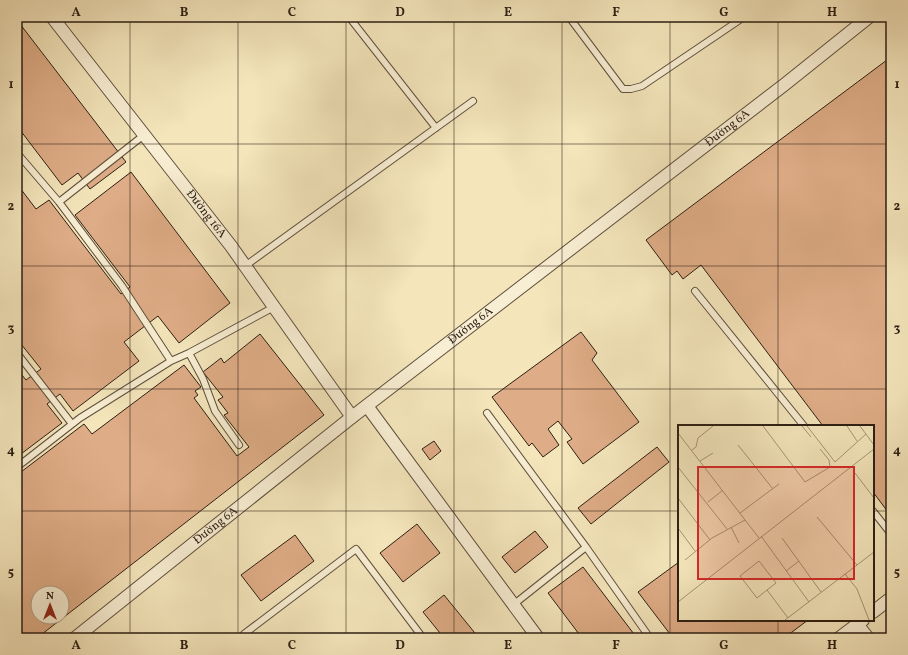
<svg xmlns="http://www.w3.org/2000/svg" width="908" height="655" viewBox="0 0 908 655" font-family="Vollkorn,serif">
<rect width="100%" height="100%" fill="#f4e5bb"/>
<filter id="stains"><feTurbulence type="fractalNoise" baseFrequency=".005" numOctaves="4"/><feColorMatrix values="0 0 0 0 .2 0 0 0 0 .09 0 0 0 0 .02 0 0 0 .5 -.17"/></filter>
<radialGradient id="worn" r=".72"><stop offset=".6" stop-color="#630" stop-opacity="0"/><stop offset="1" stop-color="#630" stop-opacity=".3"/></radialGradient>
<path fill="#deac86" stroke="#2d1f13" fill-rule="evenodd" d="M 17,20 L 126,162 L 90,189 L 78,173 L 62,185 L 17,126 Z
M 891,57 L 891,516 L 873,492 L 873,426 L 823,426 L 701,265 L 683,279 L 677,271 L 672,275 L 646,240 Z
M 131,172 L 230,303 L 179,343 L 158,316 L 124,342 L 139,361 L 73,411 L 60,394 L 47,404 L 62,423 L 17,457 L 17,369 L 26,380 L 41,369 L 17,339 L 17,184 L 36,209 L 49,200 L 121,294 L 130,287 L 75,215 Z
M 581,332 L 597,353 L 592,360 L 639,422 L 583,464 L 567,442 L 572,439 L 558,421 L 548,429 L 559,445 L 543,457 L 532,443 L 529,446 L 492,397 Z
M 260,334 L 324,415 L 37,638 L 22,638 L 17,632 L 17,475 L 84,424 L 92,434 L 184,365 L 201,387 L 195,391 L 198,395 L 194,398 L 237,456 L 249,447 L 224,415 L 228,413 L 218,400 L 223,397 L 203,372 L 221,358 L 224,363 ZM 38,593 L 62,593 L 62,617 L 38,617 Z
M 434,441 L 441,451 L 430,460 L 422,449 Z
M 657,447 L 669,462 L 591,524 L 578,508 Z
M 417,524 L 440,553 L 403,582 L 380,553 Z
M 535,531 L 548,547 L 515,573 L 502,557 Z
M 295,535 L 314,561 L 261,601 L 241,575 Z
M 679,562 L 679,620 L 808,620 L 784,638 L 673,638 L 638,592 Z
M 583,567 L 637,638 L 582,638 L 548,593 Z
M 444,595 L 479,638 L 444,638 L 423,612 Z"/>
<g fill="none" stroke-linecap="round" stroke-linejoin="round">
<defs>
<path id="lane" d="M 349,17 L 436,128
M 569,17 L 623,89 L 631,89 L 642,86 L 744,17
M 17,153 L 59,202 L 122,286 L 171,361
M 59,202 L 144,135
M 245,266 L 473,101
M 695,291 L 804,426
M 17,353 L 72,424
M 189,353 L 203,379 L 215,411 L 239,445
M 487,413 L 586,547 L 650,638
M 17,467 L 80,418 L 171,361 L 189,353 L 274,307
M 873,511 L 891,534
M 513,605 L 586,547
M 247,638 L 244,634 L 356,549 L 423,638"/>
<g id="street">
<path id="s1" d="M 52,17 L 231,246 L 274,307 L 352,417"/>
<path d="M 367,406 L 538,638"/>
<path d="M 873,612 L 891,598"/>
<path d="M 857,624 L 868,638"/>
<path id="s2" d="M 75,638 L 352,417 L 784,85 L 869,17"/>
<path d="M 839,638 L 863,620"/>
</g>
</defs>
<use href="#lane" stroke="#5f503d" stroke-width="8"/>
<use href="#street" stroke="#5f503d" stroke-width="14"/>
<use href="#lane" stroke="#f8eed3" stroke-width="6"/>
<use href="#street" stroke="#f8eed3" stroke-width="12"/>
</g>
<path fill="none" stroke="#2d1f13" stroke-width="1" stroke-opacity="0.55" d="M 130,17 L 130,638M 238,17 L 238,638M 346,17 L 346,638M 454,17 L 454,638M 562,17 L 562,638M 670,17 L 670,638M 778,17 L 778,426M 17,144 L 891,144M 17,266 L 891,266M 17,389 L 891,389M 17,511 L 679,511M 873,511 L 891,511M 778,620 L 778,638"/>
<g text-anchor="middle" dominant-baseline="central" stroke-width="3" stroke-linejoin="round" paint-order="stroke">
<g font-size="12" fill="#2d1f13" stroke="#f8eed3">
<text stroke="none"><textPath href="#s2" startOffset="828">Đường 6A</textPath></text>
<text stroke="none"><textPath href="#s1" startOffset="250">Đường 16A</textPath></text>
<text stroke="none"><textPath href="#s2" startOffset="504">Đường 6A</textPath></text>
<text stroke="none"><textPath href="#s2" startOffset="180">Đường 6A</textPath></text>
</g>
</g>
<g transform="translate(678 425)">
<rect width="196" height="196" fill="#f4e5bb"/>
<path fill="none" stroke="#a49678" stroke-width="1" d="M 85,1 L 127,57 L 152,42 L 151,35 L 142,24M 124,1 L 133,12M 129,1 L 157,37 L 188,9M 169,1 L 179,16M 182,1 L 196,20M 0,8 L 81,113M 60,20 L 95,64M 14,25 L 18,22 L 20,13 L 35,1M 22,36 L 35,28M 0,42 L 49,104M 177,48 L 196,73M 0,73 L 32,115M 30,77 L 45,65M 62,88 L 101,59M 139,92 L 179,140M 53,102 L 61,118M 0,103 L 17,126M 83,111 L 131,177M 104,113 L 143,167M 7,135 L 34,113 L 67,95M 108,146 L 121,136M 167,149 L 179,164 L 191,195M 89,165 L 79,173 L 62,151 L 81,136 L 98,158 L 89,165 L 110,193M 0,177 L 196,24M 107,195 L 196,127"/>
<path fill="#d62828" fill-opacity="0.15" stroke="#d62828" stroke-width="2" d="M 20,42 L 176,42 L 176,154 L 20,154 Z"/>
<rect width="196" height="196" fill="none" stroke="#2d1f13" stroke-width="2"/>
</g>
<rect width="908" height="655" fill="none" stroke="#f4e5bb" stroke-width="44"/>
<g transform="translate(50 605)"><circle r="19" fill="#f8eed3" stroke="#a79b86"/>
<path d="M0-3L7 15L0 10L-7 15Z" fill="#8f2418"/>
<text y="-6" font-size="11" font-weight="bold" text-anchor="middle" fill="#2d1f13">N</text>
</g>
<rect x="22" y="22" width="864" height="611" fill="none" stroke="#2d1f13" stroke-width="1.5"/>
<g font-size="13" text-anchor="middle" font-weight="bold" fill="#2d1f13">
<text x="76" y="16">A</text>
<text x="184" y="16">B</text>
<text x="292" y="16">C</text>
<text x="400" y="16">D</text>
<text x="508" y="16">E</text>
<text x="616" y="16">F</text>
<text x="724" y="16">G</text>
<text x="832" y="16">H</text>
<text x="11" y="88">1</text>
<text x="897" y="88">1</text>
<text x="11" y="210">2</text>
<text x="897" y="210">2</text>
<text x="11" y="332">3</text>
<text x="897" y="332">3</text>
<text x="11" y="454">4</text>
<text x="897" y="454">4</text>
<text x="11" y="576">5</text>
<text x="897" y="576">5</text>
<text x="76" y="649">A</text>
<text x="184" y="649">B</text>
<text x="292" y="649">C</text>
<text x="400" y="649">D</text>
<text x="508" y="649">E</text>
<text x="616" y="649">F</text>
<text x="724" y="649">G</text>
<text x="832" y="649">H</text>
</g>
<rect width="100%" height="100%" filter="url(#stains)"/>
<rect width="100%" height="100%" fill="url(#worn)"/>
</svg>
